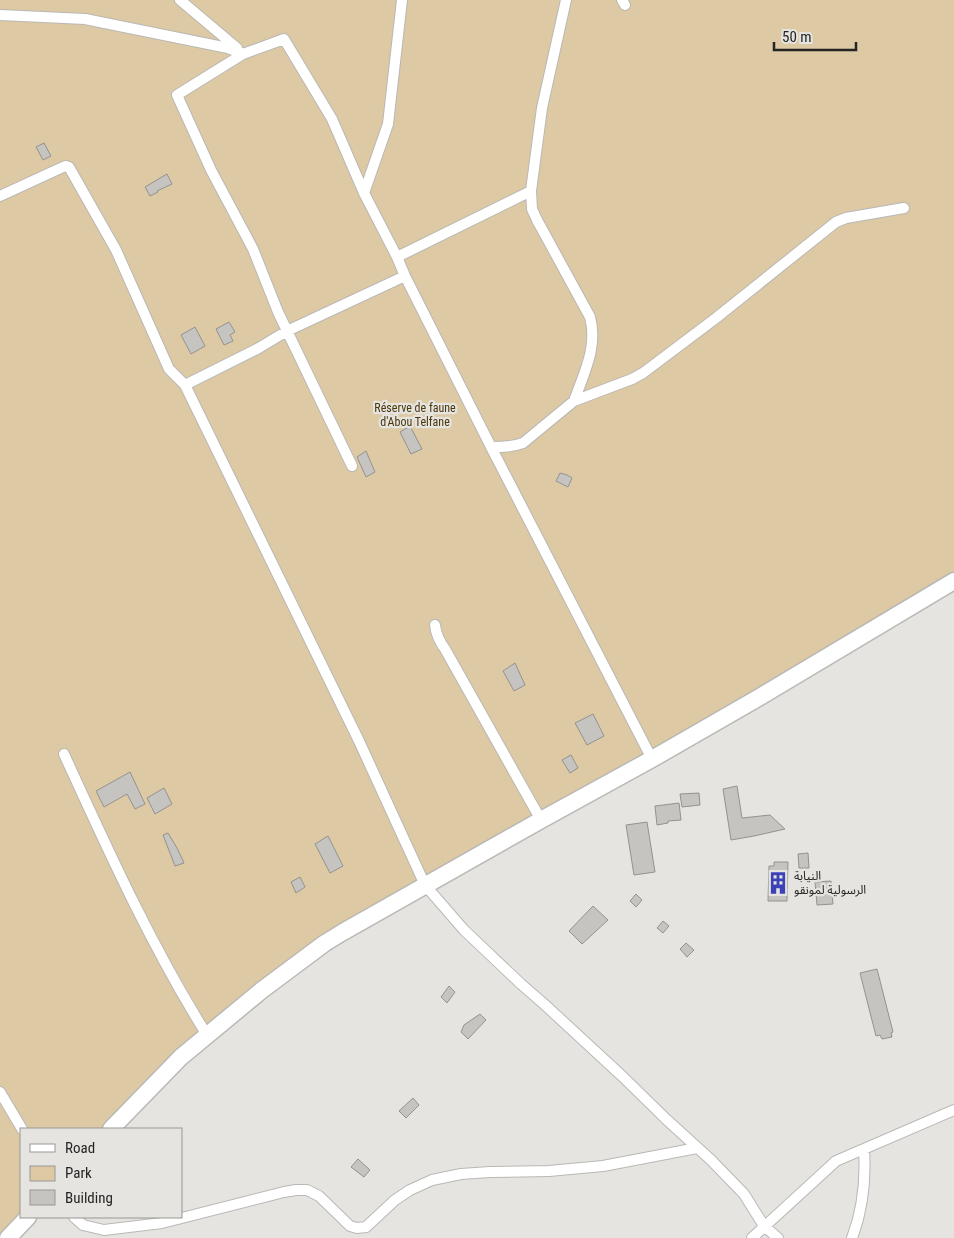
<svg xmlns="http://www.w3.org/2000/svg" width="954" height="1238" viewBox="0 0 954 1238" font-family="'Roboto Condensed','Noto Sans Arabic',sans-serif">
<rect width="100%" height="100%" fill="#e6e4e0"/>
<path fill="#ddc9a3" d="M 0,0 L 954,0 L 954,581 L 291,968 L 113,1129 L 21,1129 L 21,1217 L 8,1238 L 0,1238 Z"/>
<path fill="#c6c4c0" stroke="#94928f" d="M 44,143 L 51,156 L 43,160 L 36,147 Z
M 167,174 L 172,184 L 157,191 L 158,192 L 150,196 L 145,187 Z
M 229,322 L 235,332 L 230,335 L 233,341 L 224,345 L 216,329 Z
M 195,327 L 205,346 L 191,354 L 181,335 Z
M 410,426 L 422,449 L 411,454 L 400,432 Z
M 366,451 L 375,472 L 366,477 L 357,457 Z
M 560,473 L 567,475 L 572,478 L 568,487 L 556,481 Z
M 515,663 L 525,685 L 514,691 L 503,671 Z
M 593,714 L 604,736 L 587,745 L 575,723 Z
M 571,755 L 578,768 L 570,773 L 562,760 Z
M 130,772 L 145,804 L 135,809 L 127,794 L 104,807 L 96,791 Z
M 737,786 L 742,818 L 770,815 L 785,829 L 754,836 L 731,840 L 723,789 Z
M 164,788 L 172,804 L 155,814 L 147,798 Z
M 699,793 L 700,805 L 682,807 L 680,794 Z
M 679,803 L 681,820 L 668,821 L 668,823 L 657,825 L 655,806 Z
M 647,822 L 655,872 L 634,875 L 626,825 Z
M 168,833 L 177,848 L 184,863 L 175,866 L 163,835 Z
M 328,836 L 343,866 L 330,873 L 315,844 Z
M 808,853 L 809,868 L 799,868 L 798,854 Z
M 774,862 L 788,862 L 787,901 L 768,901 L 769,866 L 774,866 Z
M 300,877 L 305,887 L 296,893 L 291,882 Z
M 831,881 L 833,904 L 817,905 L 815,882 Z
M 636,894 L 642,900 L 636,907 L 630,901 Z
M 593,906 L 608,920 L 582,944 L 569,931 Z
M 663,921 L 669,926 L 663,933 L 657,928 Z
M 686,943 L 694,950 L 687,957 L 680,949 Z
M 877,969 L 893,1032 L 891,1033 L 892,1037 L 882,1039 L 880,1035 L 876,1036 L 860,973 Z
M 449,986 L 455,992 L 447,1003 L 441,997 Z
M 480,1014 L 486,1020 L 468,1039 L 461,1032 L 464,1025 Z
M 413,1098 L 419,1105 L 406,1118 L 399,1111 Z
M 358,1159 L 370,1170 L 364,1177 L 351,1167 Z"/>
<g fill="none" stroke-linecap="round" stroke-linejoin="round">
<defs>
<path id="minor" d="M 180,0 L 237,48
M 566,0 L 542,108 L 531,191 L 532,209 L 537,220 L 590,317 C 598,347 584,373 574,401
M 622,0 L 625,5
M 0,15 L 85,19 L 228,48 L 243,54
M 364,193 L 388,124 L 402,0
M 0,196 L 63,167 L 66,166 L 69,167 L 116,250 L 169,369 L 185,385 L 257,349 L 287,331 L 405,276
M 397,257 L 531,191
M 185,385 L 359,741 L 425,885 L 464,930 L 521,984 L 544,1004 L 622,1076 L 667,1120 L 711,1160 L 744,1194 L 764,1226 L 778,1238
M 491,447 C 502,447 512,447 523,443 L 574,401 L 632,379 L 643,373 L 716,318 L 836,222 L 846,218 L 904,208
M 352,466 L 278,312 L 253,249 L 211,170 L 177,95 L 243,54 L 284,39 L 332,119 L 364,193 L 397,257 L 405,276 L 491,447 L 652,759
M 435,625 C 436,635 439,641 445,649 L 541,820
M 64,754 C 108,850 151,946 207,1035
M 0,1092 L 22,1129
M 74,1217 L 83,1225 L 104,1230 L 162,1223 L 284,1192 L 296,1190 L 307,1190 L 319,1196 L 350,1226 L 357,1228 L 366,1227 L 395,1200 L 410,1190 L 432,1180 L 461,1174 L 490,1172 L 549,1171 L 603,1166 L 697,1148
M 752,1238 L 836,1161 L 954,1110
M 852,1238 C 863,1209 866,1180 864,1149"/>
<path id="primary" d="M 111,1129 L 181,1057 L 262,990 L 325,943 L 343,932 L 541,820 L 652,759 L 758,698 L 954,581
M 8,1238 L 28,1217"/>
</defs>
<use href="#minor" stroke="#bab8b5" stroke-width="12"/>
<use href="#primary" stroke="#bab8b5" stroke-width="19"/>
<use href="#minor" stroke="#fff" stroke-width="10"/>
<use href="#primary" stroke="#fff" stroke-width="16"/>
</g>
<defs>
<symbol id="building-bare" viewBox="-9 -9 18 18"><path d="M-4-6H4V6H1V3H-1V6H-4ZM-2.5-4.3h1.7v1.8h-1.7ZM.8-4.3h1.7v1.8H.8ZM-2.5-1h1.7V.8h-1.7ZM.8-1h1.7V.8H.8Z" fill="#3d43b7" stroke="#e6e4e0" stroke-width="2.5" paint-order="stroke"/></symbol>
</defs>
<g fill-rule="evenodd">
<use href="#building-bare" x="762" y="867" width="32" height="32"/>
</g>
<g text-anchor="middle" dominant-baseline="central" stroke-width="4.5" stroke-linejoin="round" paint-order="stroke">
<g font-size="12" fill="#4a370a" stroke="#e6e4e0">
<text x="415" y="408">Réserve de faune<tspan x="415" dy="14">d'Abou Telfane</tspan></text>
</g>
<g font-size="12" fill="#242423" stroke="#e6e4e0" text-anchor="start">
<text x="794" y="876">النيابة<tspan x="794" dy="14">الرسولية لمونقو</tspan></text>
</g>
</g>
<rect x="20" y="1128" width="162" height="90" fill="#e6e4e0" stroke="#989794"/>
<rect x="30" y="1144" width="25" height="8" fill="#ffffff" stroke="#989794"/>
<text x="65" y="1153" font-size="15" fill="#242423">Road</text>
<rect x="30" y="1166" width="25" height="15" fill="#ddc9a3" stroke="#989794"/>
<text x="65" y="1178" font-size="15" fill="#242423">Park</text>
<rect x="30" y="1190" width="25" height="15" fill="#c6c4c0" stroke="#989794"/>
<text x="65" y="1203" font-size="15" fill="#242423">Building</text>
<path d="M774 42v8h82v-8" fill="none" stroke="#242423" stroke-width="2.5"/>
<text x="782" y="42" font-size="15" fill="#242423" stroke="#e6e4e0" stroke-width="4" paint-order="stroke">50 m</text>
</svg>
